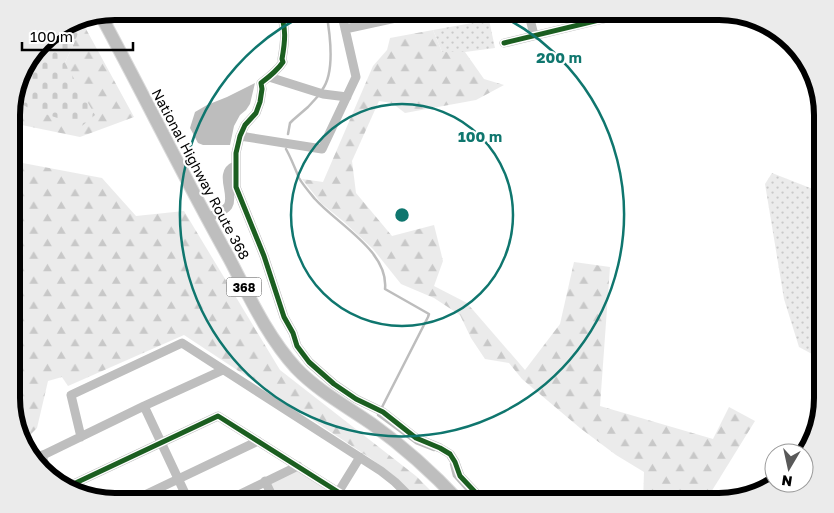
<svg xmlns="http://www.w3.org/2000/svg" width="834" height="513" viewBox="0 0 834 513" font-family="'Golos Text',sans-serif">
<defs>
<pattern id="grass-dots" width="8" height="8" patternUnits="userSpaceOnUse" patternTransform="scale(1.25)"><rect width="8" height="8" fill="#ebebeb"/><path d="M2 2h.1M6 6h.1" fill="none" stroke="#c8c8c8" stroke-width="1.8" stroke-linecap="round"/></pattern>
<pattern id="forest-firs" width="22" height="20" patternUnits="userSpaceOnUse" patternTransform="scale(1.25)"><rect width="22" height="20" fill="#ebebeb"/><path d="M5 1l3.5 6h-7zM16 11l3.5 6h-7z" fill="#c8c8c8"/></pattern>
<pattern id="cemetery-stones" width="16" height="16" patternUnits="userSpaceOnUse" patternTransform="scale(1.25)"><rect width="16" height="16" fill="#ebebeb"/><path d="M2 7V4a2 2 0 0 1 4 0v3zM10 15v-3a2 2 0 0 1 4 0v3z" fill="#c8c8c8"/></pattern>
</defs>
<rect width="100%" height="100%" fill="#fff"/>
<path fill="url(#grass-dots)" d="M 489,20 L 495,48 L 465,52 L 442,52 L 433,30 Z
M 772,173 L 823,193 L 823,360 L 799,347 L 784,299 L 765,184 Z"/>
<path fill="url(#forest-firs)" d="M 80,18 L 134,117 L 80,137 L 12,123 L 13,99 L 30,109 L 65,63 L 79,32 L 66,25 L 75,19 Z
M 433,30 L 442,52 L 465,52 L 484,79 L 504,85 L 476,100 L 405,113 L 392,103 L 379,101 L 352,161 L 356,193 L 392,236 L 434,225 L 443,261 L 434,286 L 467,303 L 525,370 L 560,324 L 574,262 L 610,267 L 600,406 L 713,439 L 729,407 L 755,421 L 708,497 L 695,502 L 680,502 L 674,497 L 659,491 L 661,502 L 643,502 L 644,472 L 616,455 L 580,428 L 522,379 L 509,363 L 485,359 L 471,338 L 460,315 L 434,298 L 401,284 L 373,249 L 344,222 L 321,203 L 302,179 L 323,182 L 373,66 L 387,50 L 390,38 Z
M 12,161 L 102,178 L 136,216 L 184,211 L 280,370 L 416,476 L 442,502 L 419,502 L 398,479 L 370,458 L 184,335 L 68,386 L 62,377 L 48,381 L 37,428 L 23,442 L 12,412 Z"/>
<path fill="url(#cemetery-stones)" d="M 66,25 L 79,32 L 65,63 L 95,115 L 82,126 L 30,109 L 13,99 L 22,69 L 46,37 Z"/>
<path fill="#ebebeb" d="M 295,471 L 300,471 L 327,488 L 326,494 L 309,502 L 278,502 L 270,486 L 271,482 Z"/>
<path fill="#bdbdbd" d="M 255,83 L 250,104 L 246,110 L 240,115 L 234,126 L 230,145 L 203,145 L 198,143 L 190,128 L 195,112 L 207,105 L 227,97 Z"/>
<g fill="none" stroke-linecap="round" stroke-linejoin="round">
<path stroke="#bdbdbd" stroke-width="2.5" d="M 322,90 C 336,72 330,33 326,11
M 288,134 L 290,123 L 293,120 L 308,107 L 319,95
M 286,149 C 291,158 295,168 299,178 C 303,185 310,193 315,199 C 337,224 389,251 385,289 L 429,314 L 428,317 L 378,415 L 416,443 L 434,450
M 451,464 L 454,476 L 473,497 L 476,498"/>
<defs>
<path id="highway" d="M 100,14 C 144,95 184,178 229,258 C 249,296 267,336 296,368 C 318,391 346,406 372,424 C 404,447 433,473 460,502"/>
</defs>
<use href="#highway" stroke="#dbdbdb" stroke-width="14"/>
<path stroke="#bebebe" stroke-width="9" d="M 279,11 C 287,27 285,42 282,59 L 283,62 C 277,71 269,77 261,83 L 262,89 L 260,102 L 256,113 L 245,125 L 240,136 L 236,153 L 236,187 L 264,256 L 284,317 L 293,333 L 297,346 L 309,362 L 334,384 L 356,399 L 383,412 L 416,438 L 440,448 L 450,454 L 455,462 L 460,476 L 476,493 L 487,502
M 528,11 L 534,35
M 345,29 L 428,11
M 504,43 L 624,14 L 623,11
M 269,77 L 323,94 L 347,97
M 240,136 L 322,149 L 356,77 L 341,11
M 207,218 C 213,215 224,212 228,206 C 235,194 218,173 235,166
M 144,406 L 189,502
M 81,437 L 71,395 L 182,343 L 381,471 L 395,482 L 415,502
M 42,455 L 47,474
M 33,460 L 144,406 L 223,370
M 265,481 L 275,502
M 67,487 L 218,416 L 354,502
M 130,502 L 258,441
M 224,502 L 298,466
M 317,502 L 339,491 L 360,457"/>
<use href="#highway" stroke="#bebebe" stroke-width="12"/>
<defs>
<path id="cycleway" d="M 279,11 C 287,27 285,42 282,59 L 283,62 C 277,71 269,77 261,83 L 262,89 L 260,102 L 256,113 L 245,125 L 240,136 L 236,153 L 236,187 L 264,256 L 284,317 L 293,333 L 297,346 L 309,362 L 334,384 L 356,399 L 383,412 L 416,438 L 440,448 L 450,454 L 455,462 L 460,476 L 476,493 L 487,502
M 504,43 L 624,14 L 623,11
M 67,487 L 218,416 L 354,502"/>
</defs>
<use href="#cycleway" stroke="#fff" stroke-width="8"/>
<use href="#cycleway" stroke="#1b5e20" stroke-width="5"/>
</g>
<g fill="none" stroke="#0f766e" stroke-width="2.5">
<circle cx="402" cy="215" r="111"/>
<path d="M491 11A222 222 0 1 1 313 11"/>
</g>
<g text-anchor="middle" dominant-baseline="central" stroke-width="4.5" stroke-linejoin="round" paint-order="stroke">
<rect fill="#fff" stroke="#4c4c4c" stroke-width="1" x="226.5" y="277.5" width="35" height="19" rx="4"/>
<g font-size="12" font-weight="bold" fill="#000">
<text x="244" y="287">368</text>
</g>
<g font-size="14" fill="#000" stroke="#fff">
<text transform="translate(201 174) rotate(62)">National Highway Route 368</text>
</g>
</g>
<path d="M0 0H834V513H0ZM115 20H719A95 95 0 0 1 814 115V398A95 95 0 0 1 719 493H115A95 95 0 0 1 20 398V115A95 95 0 0 1 115 20Z" fill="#ebebeb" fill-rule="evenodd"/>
<path fill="none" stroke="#000" stroke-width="6" d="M115 20H719A95 95 0 0 1 814 115V398A95 95 0 0 1 719 493H115A95 95 0 0 1 20 398V115A95 95 0 0 1 115 20Z"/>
<circle cx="402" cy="215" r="8" fill="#0f766e" stroke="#fff" stroke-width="2.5"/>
<g font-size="15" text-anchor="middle" font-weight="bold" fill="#0f766e" stroke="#fff" stroke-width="4.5" stroke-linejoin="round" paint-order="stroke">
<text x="559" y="63">200 m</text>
<text x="480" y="142">100 m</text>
</g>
<g transform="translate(789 468) rotate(189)"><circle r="24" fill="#ffffff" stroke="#999999"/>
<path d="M0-4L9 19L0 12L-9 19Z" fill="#595959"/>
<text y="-8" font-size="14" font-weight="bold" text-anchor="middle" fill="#000000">N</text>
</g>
<path d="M22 42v8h111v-8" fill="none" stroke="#000000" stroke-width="2.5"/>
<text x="30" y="42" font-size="15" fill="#000000" stroke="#ffffff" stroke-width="4" paint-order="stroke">100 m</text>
</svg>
